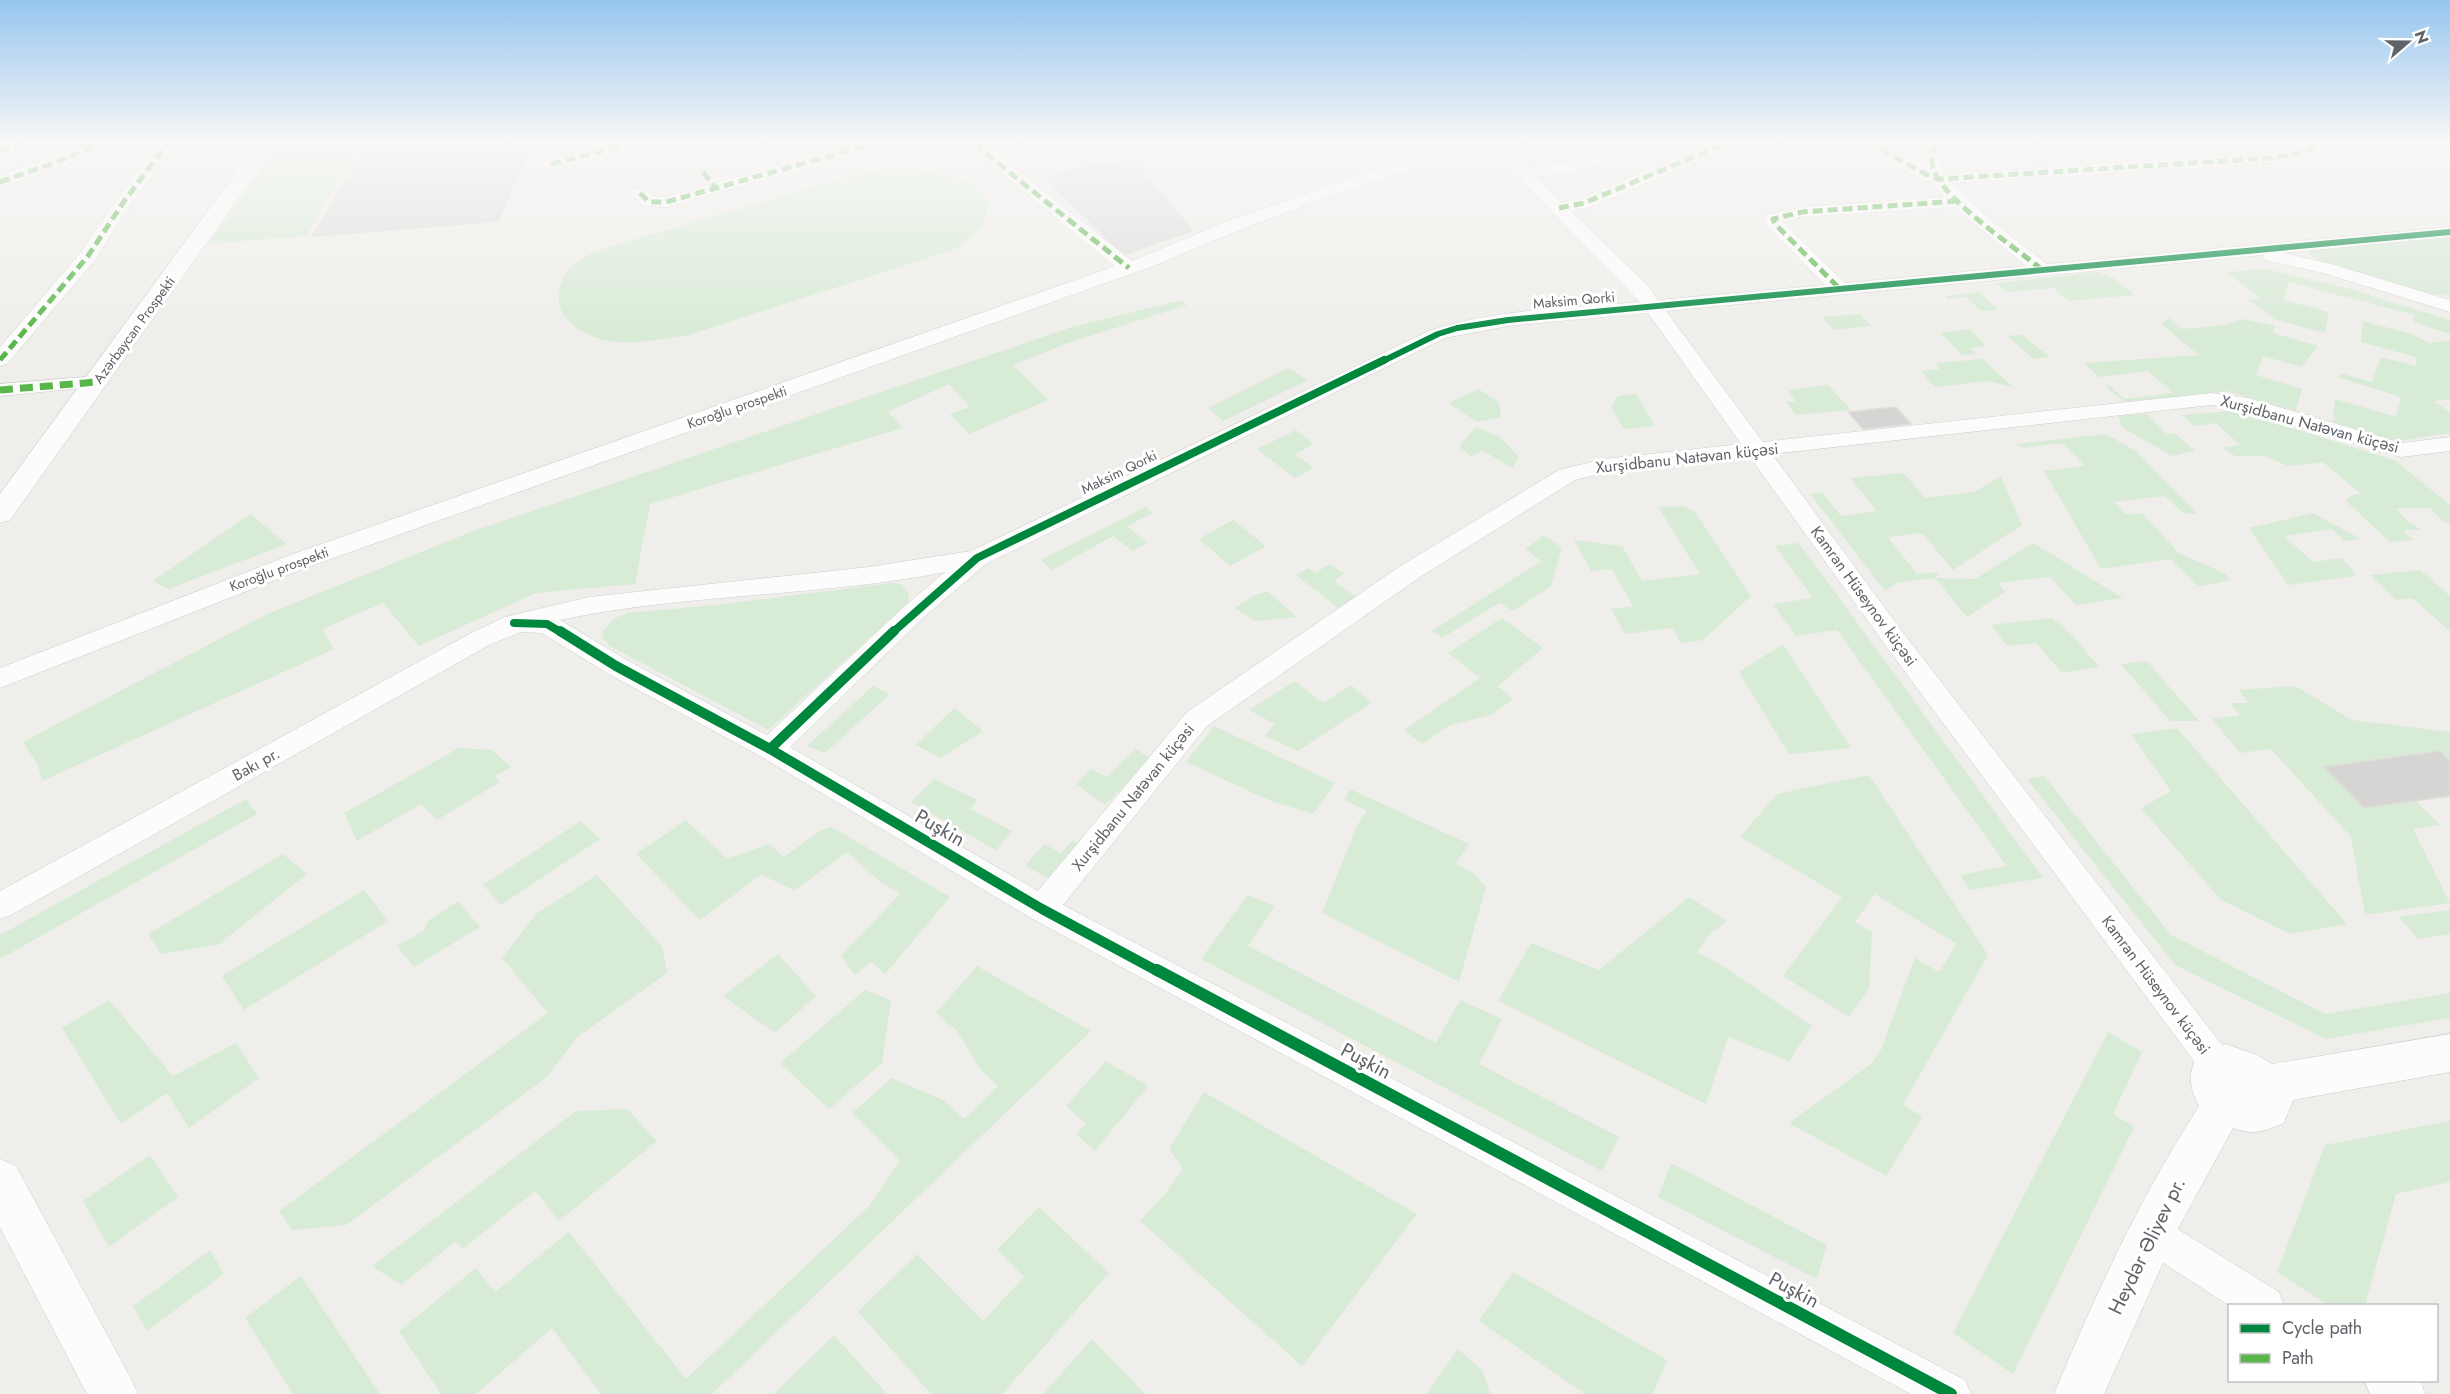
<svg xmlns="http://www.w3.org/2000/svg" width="2450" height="1394" viewBox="0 0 2450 1394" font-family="Jost,sans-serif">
<rect width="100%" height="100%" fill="#efeeea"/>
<path fill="#dfddda" d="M 367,144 L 531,144 L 499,222 L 311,237 Z
M 1134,159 L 1194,231 L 1123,256 L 1044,177 L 1076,168 Z"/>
<path fill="#d8ebd6" d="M 357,149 L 306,236 L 208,244 L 273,155 Z
M 903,170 C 938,173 965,171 988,200 C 987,228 975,236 953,250 L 688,335 C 661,339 632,346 605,340 C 570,333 543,304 568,270 C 574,263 587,257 595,251 L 862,173 Z
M 2450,236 L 2450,295 C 2420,298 2347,270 2316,259 L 2308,254 L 2313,248 Z
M 2266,269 L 2350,289 L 2450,320 L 2450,334 L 2413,322 L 2414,315 L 2289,282 L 2284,300 L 2329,312 L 2325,333 L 2277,320 L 2248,300 L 2262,299 L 2226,272 Z
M 2097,272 L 2114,278 L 2135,295 L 2068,301 L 2054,288 L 2006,292 L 1997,283 Z
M 1980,292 L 1998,310 L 1981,311 L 1966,297 L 1947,299 L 1945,296 Z
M 1182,300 L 1187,305 L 1065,344 L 1013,365 L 1048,400 L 969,434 L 950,414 L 970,407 L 949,384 L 888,412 L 903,428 L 650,504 L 635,584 L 536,593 L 419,646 L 383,603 L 322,629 L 334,649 L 42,781 L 38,765 L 23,742 L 265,615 L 468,533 L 1072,327 Z
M 1860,314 L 1871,326 L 1834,330 L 1822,317 Z
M 2169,318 L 2182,329 L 2223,325 L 2243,319 L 2275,326 L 2273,333 L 2318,346 L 2301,367 L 2263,356 L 2256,375 L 2302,389 L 2296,411 L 2227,391 L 2124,402 L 2105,386 L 2110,386 L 2124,399 L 2173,393 L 2148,371 L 2099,377 L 2084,363 L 2199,355 L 2161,324 Z
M 2363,321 L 2411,334 L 2429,343 L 2450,340 L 2450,399 L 2434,401 L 2450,413 L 2450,433 L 2398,441 L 2333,422 L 2335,399 L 2396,417 L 2401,397 L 2337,377 L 2343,374 L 2372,382 L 2381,357 L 2416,366 L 2416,357 L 2361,342 Z
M 1970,329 L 1986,346 L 1970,348 L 1976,354 L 1962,355 L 1941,333 Z
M 2022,335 L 2050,357 L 2033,359 L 2008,336 Z
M 1982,359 L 2013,387 L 1987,381 L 1935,387 L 1921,371 L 1940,369 L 1936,363 Z
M 1288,368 L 1308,380 L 1223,421 L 1208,408 Z
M 1828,385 L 1851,410 L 1796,415 L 1786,402 L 1796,401 L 1788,390 Z
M 1478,389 L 1499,402 L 1501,417 L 1477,422 L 1449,403 Z
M 1636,394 L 1655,426 L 1624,429 L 1611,407 L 1618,396 Z
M 2231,411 L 2246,413 L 2396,461 L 2450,505 L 2450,522 L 2445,523 L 2430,508 L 2396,508 L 2409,523 L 2421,529 L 2403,531 L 2413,540 L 2390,542 L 2346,501 L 2351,495 L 2361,494 L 2323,462 L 2288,466 L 2265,456 L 2235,456 L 2223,448 L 2240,445 L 2216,423 L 2194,426 L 2182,415 Z
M 2147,414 L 2167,434 L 2176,434 L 2195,451 L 2172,456 L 2122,427 L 2118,416 Z
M 1476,427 L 1500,437 L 1519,457 L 1512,468 L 1482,450 L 1471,457 L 1459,446 Z
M 1296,430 L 1314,444 L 1295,454 L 1314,468 L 1295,478 L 1257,449 Z
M 2106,434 L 2137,452 L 2197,513 L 2184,514 L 2165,496 L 2114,502 L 2126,515 L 2142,513 L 2179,553 L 2226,574 L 2230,580 L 2199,587 L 2170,559 L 2101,569 L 2044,471 L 2085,466 L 2062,443 L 2024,448 L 2016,444 Z
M 1904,473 L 1925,498 L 1974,492 L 2001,476 L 2022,525 L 1953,570 L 1922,533 L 1888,537 L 1917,574 L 1939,572 L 1935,578 L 1975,579 L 2033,543 L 2123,598 L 2076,605 L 2050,577 L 1998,583 L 2005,592 L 1967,617 L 1935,578 L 1896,583 L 1885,591 L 1810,494 L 1822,492 L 1841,516 L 1877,511 L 1850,478 Z
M 1684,506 L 1695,512 L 1751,596 L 1703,640 L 1681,643 L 1672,628 L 1625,634 L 1611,609 L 1633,606 L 1612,569 L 1591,571 L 1574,540 L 1622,546 L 1642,581 L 1700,574 L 1658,507 Z
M 1146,507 L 1153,513 L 1127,526 L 1147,543 L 1133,551 L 1113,536 L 1052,570 L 1041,560 Z
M 2313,513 L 2361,539 L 2344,541 L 2332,529 L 2284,536 L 2313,562 L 2342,558 L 2357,576 L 2288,585 L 2249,528 Z
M 250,514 L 287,544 L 168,589 L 153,581 Z
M 1233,520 L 1266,546 L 1230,566 L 1199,539 Z
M 1545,535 L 1562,548 L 1551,586 L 1513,611 L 1499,603 L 1442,638 L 1432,631 L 1541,561 L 1525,549 Z
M 1799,543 L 2043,878 L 1970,890 L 1960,875 L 2007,866 L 1837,630 L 1796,636 L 1773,604 L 1813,598 L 1775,546 Z
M 1330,564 L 1344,574 L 1334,581 L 1356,597 L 1338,608 L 1296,575 L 1309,568 L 1315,573 Z
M 2420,570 L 2450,596 L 2450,631 L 2412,598 L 2396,600 L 2370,575 Z
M 891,583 L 901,584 L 909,594 L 908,603 L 768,730 L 610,646 L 602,637 L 603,631 L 613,619 L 627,613 L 716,605 Z
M 1267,591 L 1297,617 L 1255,621 L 1235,608 L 1253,596 Z
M 1502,618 L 1543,648 L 1498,686 L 1513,699 L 1491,715 L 1450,725 L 1422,744 L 1404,730 L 1480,678 L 1448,653 Z
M 2052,618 L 2074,637 L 2099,667 L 2062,673 L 2036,643 L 2007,646 L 1991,625 Z
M 1783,644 L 1851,748 L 1789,754 L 1739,672 Z
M 2147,661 L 2199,721 L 2170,721 L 2121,664 Z
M 1295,681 L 1323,703 L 1351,685 L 1371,703 L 1298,751 L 1265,736 L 1275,724 L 1249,710 Z
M 873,686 L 890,694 L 825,753 L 807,746 Z
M 2295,686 L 2352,720 L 2450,732 L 2450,761 L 2439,751 L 2325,768 L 2364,808 L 2416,801 L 2440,825 L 2413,829 L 2450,903 L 2365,915 L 2351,837 L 2271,749 L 2240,753 L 2212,719 L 2240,715 L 2229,703 L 2248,703 L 2239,690 Z
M 954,708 L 983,731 L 941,758 L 916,745 Z
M 1214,726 L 1335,783 L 1313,814 L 1271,801 L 1186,762 Z
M 2177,728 L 2347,924 L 2290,934 L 2220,899 L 2141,808 L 2171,791 L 2131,734 Z
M 459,748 L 492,750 L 511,767 L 495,776 L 500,782 L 437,820 L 421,804 L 357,841 L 344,813 Z
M 1136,749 L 1150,759 L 1105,805 L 1076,784 L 1091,769 L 1107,777 Z
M 1869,775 L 1988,955 L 1903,1104 L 1922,1117 L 1886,1176 L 1789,1123 L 1871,1064 L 1880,1052 L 1915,958 L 1939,972 L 1957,944 L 1875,894 L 1855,922 L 1872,932 L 1869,988 L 1849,1017 L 1783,976 L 1842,897 L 1740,837 L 1777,794 Z
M 2044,776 L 2171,935 L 2325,1014 L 2450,993 L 2450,1018 L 2326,1039 L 2175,965 L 2027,779 Z
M 934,779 L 978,800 L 970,809 L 1012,831 L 996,850 L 911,802 Z
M 1350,789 L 1469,844 L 1456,863 L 1475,875 L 1486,887 L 1459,982 L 1322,913 L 1358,824 L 1367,811 L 1345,800 Z
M 246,799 L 257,814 L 0,959 L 0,935 Z
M 686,820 L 727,859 L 769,844 L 784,857 L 821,830 L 832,827 L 950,897 L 885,974 L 871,962 L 855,975 L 841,956 L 900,894 L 877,879 L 847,852 L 795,890 L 761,875 L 700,920 L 636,854 Z
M 581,821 L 600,839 L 501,905 L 483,885 Z
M 1072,841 L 1084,846 L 1052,880 L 1025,866 L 1044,844 L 1061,853 Z
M 283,854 L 307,874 L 218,945 L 161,954 L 148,934 Z
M 597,875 L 662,946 L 667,973 L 576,1038 L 547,1077 L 346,1225 L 292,1230 L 279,1211 L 548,1013 L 502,958 L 536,914 Z
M 364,890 L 388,921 L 244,1010 L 222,976 Z
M 1248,895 L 1275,906 L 1248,946 L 1436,1043 L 1460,1000 L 1502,1019 L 1479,1064 L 1619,1137 L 1602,1171 L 1201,959 Z
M 1689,897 L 1727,921 L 1710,934 L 1697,952 L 1721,965 L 1812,1026 L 1789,1061 L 1728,1037 L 1706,1104 L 1498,1001 L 1531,943 L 1599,970 Z
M 458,901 L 480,927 L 414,967 L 397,946 L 423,931 L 429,920 Z
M 2450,910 L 2450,934 L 2418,939 L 2399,917 Z
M 778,954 L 816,996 L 775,1033 L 723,996 Z
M 977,966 L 1091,1031 L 712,1394 L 601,1394 L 552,1328 L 476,1394 L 441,1394 L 399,1331 L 476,1268 L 495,1292 L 569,1232 L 686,1379 L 869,1206 L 900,1161 L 852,1113 L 892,1078 L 945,1101 L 964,1119 L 998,1086 L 980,1069 L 957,1031 L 936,1013 Z
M 865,990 L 891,1000 L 882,1063 L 829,1109 L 780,1063 Z
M 109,1000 L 173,1076 L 236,1043 L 259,1078 L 189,1128 L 167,1093 L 121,1124 L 62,1028 Z
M 2108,1032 L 2142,1052 L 2113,1114 L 2134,1127 L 2013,1374 L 1953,1333 Z
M 1106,1061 L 1148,1086 L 1095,1151 L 1076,1134 L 1086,1124 L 1066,1106 Z
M 1204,1092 L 1417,1214 L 1302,1366 L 1140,1221 L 1164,1195 L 1183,1169 L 1169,1149 Z
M 627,1109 L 657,1141 L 559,1221 L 535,1191 L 463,1249 L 455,1242 L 401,1285 L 372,1266 L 576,1111 Z
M 2450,1121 L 2450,1182 L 2396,1194 L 2365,1305 L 2328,1305 L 2277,1272 L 2325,1145 Z
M 150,1155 L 178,1197 L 109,1247 L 83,1201 Z
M 1671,1163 L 1827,1245 L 1817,1279 L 1658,1197 Z
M 1039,1207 L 1109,1273 L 1002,1394 L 931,1394 L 858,1312 L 917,1254 L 983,1321 L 1024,1277 L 997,1250 Z
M 210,1250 L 224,1274 L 147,1331 L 133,1306 Z
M 1513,1272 L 1667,1360 L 1653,1394 L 1585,1394 L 1479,1321 Z
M 301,1276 L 380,1394 L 293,1394 L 245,1318 Z
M 834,1335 L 887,1394 L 774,1394 Z
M 1092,1339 L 1145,1394 L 1043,1394 Z
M 1458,1349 L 1483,1371 L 1490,1394 L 1426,1394 Z"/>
<path fill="#d6d5d3" stroke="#deddd9" stroke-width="1.5" d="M 1896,407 L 1911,424 L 1863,429 L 1848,412 Z
M 2440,751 L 2450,761 L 2450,796 L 2364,808 L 2324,767 Z"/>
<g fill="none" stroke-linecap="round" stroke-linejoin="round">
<defs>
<path id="minor" d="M 8,144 L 32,144 L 30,148 L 0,156 L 0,146 Z
M 85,144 L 106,144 L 104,148 L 68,164 L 0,187 L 0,176 Z
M 159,144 L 175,144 L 132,202 L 95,260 L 7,364 L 0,366 L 0,347 L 81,252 L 119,196 Z
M 613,144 L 639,144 L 637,148 L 551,169 L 545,168 L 543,164 L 545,160 Z
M 856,144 L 881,144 L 879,148 L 666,207 L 643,206 L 631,193 L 634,189 C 643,187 647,190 654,197 L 665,197 Z
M 966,144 L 984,144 L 1132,261 L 1225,222 L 1347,179 L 1460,144 L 1484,144 L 1482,148 C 1372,181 1264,217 1159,264 L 311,566 L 0,688 L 0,668 L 293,554 L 1115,266 Z
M 1485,144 L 1502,144 L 1527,168 L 1573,161 L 1622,144 L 1644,144 L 1642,148 L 1582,170 L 1536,177 L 1562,202 L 1579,199 L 1711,144 L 1732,144 L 1730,148 L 1590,207 L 1571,211 L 1648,286 L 1658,300 L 1825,285 L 1769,228 L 1764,219 L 1767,215 L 1802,207 L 1944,197 L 1932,182 L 1921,179 L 1875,153 L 1873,149 L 1875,145 L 1881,144 L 1925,167 L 1924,157 L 1929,144 L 1945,144 L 1941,160 L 1944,174 L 2271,153 L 2310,144 L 2333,144 L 2331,148 L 2301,158 L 2271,163 L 1951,183 L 1988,218 L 2047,264 L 2450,227 L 2450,237 L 2284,253 L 2335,265 L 2450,300 L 2450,312 L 2323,273 L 2265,260 L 2263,255 L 1666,311 L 1763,442 L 2211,393 L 2248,398 L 2402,443 L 2450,437 L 2450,451 L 2401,457 L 2238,409 L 2211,405 L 1772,454 L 1901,630 L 2229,1054 L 2234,1065 L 2229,1076 L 2217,1081 L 2205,1076 L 1883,642 L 1750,457 L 1604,473 L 1575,480 L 1420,577 L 1207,726 L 1063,905 L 1965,1380 L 1971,1394 L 1911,1394 L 1031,918 L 760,756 L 607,673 L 542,633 L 521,632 L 491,644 L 11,915 L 0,919 L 0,891 L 473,632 L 505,617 L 589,597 L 869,567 L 971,551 L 1431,330 C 1497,309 1571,308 1640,302 ZM 1954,207 L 2026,266 L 1845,283 L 1783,222 L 1802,217 ZM 1648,313 L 1741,444 L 1604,459 L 1559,470 L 1402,565 L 1187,712 L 1038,891 L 790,747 L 924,617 L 986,564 L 1445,338 L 1508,326 ZM 945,572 L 906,605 L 767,735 L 625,659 L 560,620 C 687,593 818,597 945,572 Z
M 97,376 L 104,378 L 108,382 L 104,386 L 0,396 L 0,384 Z
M 2150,1214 L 2163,1220 L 2279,1292 L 2284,1306 L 2230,1306 L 2137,1246 L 2131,1233 L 2137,1220 Z
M 2364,1380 L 2420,1380 L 2425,1394 L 2370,1394 Z"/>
<path id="tertiary" d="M 257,144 L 277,144 L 10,520 L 0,523 L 0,494 Z
M 0,1159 L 16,1166 L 130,1377 L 138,1394 L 87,1394 L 0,1227 Z"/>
<path id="secondary" d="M 2450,1034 L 2450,1072 L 2293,1100 L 2284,1123 C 2264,1131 2255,1136 2233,1128 L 2180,1225 L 2104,1394 L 2054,1394 C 2095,1295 2141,1196 2199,1106 C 2189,1087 2188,1075 2197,1055 L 2226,1044 L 2257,1055 L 2272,1064 Z"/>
</defs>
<use href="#minor" stroke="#cbcccc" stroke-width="1"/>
<use href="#tertiary" stroke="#cbcccc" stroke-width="1"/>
<use href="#secondary" stroke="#cacacb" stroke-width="1"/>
<use href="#minor" fill="#fdfcfc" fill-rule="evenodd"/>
<use href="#tertiary" fill="#fdfcfc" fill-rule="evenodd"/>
<use href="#secondary" fill="#fdfcfc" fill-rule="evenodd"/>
<path stroke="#58b549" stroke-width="5" stroke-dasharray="10 5" stroke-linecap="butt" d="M 974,144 L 1129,268
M 1937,144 C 1933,152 1930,162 1934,171 C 1947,202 2013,246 2040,268
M 1881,149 L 1927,175 L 1939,179 L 2271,158 L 2295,154 L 2325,144
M 0,151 L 24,144
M 551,164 L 631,144
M 703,172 L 716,188
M 0,182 L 62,160 L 98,144
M 640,193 L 649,202 L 666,202 L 873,144
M 1559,208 L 1584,203 L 1724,144
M 1838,287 L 1775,224 L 1773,219 L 1802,212 L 1959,201
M 0,360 L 88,256 L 125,200 L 167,144"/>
<path stroke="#58b549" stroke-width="7" stroke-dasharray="13 7" stroke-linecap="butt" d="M 0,390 L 97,382"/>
<defs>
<path id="cycleway-far3" d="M 1381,362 L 1438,334 L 1457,328 L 1508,320 L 2450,232"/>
<path id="cycleway-far2" d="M 514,623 L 547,624 L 562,633
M 892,633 L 977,558 L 1384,360"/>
<path id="cycleway-far1" d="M 560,631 L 616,666 L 770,749 L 1042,909 L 1159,972
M 770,749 L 894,631"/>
<path id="cycleway" d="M 1157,970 L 1951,1394"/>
</defs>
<use href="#cycleway-far3" stroke="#fff" stroke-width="8"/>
<use href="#cycleway-far2" stroke="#fff" stroke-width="10"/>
<use href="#cycleway-far1" stroke="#fff" stroke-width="14"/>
<use href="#cycleway" stroke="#fff" stroke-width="16"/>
<use href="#cycleway-far3" stroke="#00873e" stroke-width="6"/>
<use href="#cycleway-far2" stroke="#00873e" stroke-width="8"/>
<use href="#cycleway-far1" stroke="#00873e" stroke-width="10"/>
<use href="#cycleway" stroke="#00873e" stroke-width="12"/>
</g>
<linearGradient id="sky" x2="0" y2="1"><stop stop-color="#97c6ef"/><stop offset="0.42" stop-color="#f8f7f6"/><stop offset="1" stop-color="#f8f7f6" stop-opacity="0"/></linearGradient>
<rect width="2450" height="339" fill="url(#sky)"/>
<g text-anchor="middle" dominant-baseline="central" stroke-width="6" stroke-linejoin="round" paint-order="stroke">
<g font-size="14" fill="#5f6368" stroke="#fff">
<text transform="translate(1574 300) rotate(-5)">Maksim Qorki</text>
<text transform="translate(134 330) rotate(-54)">Azərbaycan Prospekti</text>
<text transform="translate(737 407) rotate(-19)">Koroğlu prospekti</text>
<text transform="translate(1119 472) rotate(-26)">Maksim Qorki</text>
<text transform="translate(279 569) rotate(-20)">Koroğlu prospekti</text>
</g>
<g font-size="16" fill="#5f6368" stroke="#fff">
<text transform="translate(2310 424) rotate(15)">Xurşidbanu Natəvan küçəsi</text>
<text transform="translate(1687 458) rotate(-6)">Xurşidbanu Natəvan küçəsi</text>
<text transform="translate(1864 596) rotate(54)">Kamran Hüseynov küçəsi</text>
<text transform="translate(256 764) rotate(-29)">Bakı pr.</text>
<text transform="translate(1133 797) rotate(-51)">Xurşidbanu Natəvan küçəsi</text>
<text transform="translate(2156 985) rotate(53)">Kamran Hüseynov küçəsi</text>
</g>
<g font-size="20" fill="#5f6368" stroke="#fff">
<text transform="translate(940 828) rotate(30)">Puşkin</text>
<text transform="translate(1366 1061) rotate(28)">Puşkin</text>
<text transform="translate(2147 1246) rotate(-64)">Heydər Əliyev pr.</text>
<text transform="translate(1794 1290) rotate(28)">Puşkin</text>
</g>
</g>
<rect x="2228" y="1304" width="210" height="78" fill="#ffffff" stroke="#bfc1c3" stroke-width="1.5"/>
<rect x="2240" y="1324" width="30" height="9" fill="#00873e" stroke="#bfc1c3" stroke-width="1.5"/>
<text x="2282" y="1334" font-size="18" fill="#5f6368">Cycle path</text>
<rect x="2240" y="1354" width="30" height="9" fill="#58b549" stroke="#bfc1c3" stroke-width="1.5"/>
<text x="2282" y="1364" font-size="18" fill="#5f6368">Path</text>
<g transform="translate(2408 42) rotate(70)" stroke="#ffffff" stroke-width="4.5" paint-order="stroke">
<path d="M0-4.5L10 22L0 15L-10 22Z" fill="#5f6368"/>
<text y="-9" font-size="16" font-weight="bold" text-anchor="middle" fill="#5f6368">N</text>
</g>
</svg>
